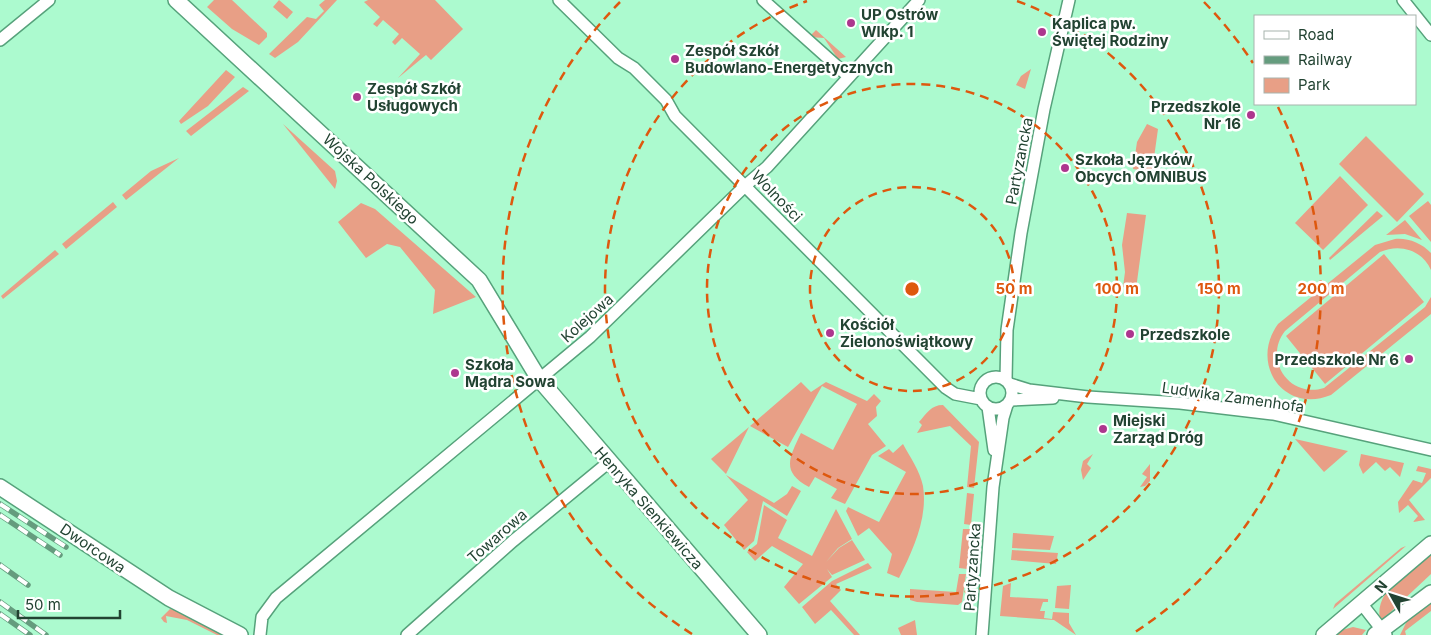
<svg xmlns="http://www.w3.org/2000/svg" width="1431" height="635" viewBox="0 0 1431 635" font-family="Inter,sans-serif">
<rect width="100%" height="100%" fill="#acfacf"/>
<path fill="#e89f86" d="M 214,0 L 232,0 L 267,33 L 267,37 L 259,45 L 232,29 L 207,7 Z
M 279,0 L 293,12 L 287,19 L 273,7 Z
M 325,0 L 337,0 L 298,42 L 275,58 L 269,54 L 307,17 L 316,19 L 324,11 L 319,5 Z
M 368,0 L 435,0 L 463,29 L 431,60 L 426,55 L 398,78 L 420,54 L 402,38 L 395,45 L 392,42 L 399,34 L 383,20 L 377,27 L 373,24 L 380,17 L 364,2 Z
M 816,30 L 846,57 L 838,59 L 824,38 L 809,37 Z
M 1031,69 L 1025,89 L 1016,85 L 1021,76 Z
M 226,70 L 235,77 L 208,106 L 181,124 L 179,121 Z
M 243,87 L 249,91 L 191,136 L 186,131 Z
M 283,124 L 335,171 L 337,181 L 335,189 Z
M 1147,124 L 1158,129 L 1152,172 L 1133,169 L 1137,142 Z
M 1366,136 L 1424,194 L 1397,222 L 1339,164 Z
M 179,158 L 126,200 L 122,195 L 151,171 Z
M 1340,176 L 1368,205 L 1323,250 L 1295,223 Z
M 1428,201 L 1431,205 L 1431,242 L 1409,216 Z
M 113,202 L 117,207 L 66,249 L 62,244 Z
M 361,203 L 375,209 L 476,297 L 433,314 L 435,290 L 400,247 L 387,244 L 366,258 L 338,222 Z
M 1377,211 L 1383,216 L 1330,260 L 1329,258 Z
M 1127,213 L 1146,215 L 1136,289 L 1123,287 L 1125,272 L 1122,245 Z
M 1405,220 L 1422,240 L 1405,234 L 1386,235 Z
M 1395,239 C 1409,238 1421,243 1431,253 L 1431,270 C 1422,250 1400,243 1380,252 L 1285,331 C 1263,359 1289,399 1324,388 L 1425,307 L 1431,297 L 1431,314 L 1331,395 C 1284,414 1249,364 1278,324 L 1375,245 Z
M 55,250 L 59,254 L 3,299 L 1,296 Z
M 1384,254 L 1424,302 L 1325,384 L 1286,336 Z
M 801,382 L 811,392 L 826,382 L 867,401 L 874,394 L 881,401 L 876,407 L 877,416 L 868,424 L 886,446 L 872,455 L 845,504 L 831,498 L 837,489 L 815,477 L 809,487 C 781,472 789,458 801,433 L 833,450 L 857,404 L 822,386 L 788,447 L 750,426 Z
M 943,405 L 979,442 L 974,488 L 967,487 L 971,446 L 950,426 L 917,433 L 922,425 L 919,422 C 927,413 931,405 943,405 Z
M 749,427 L 726,474 L 711,459 Z
M 1295,439 L 1348,451 L 1324,472 Z
M 903,444 C 910,457 920,471 923,486 C 928,518 913,550 899,578 L 887,573 L 892,554 L 869,528 L 858,536 L 846,511 L 848,507 L 879,522 L 906,472 L 878,456 L 889,449 L 893,453 Z
M 1093,454 L 1087,464 L 1091,468 L 1083,480 L 1081,470 L 1083,461 Z
M 1361,454 L 1404,463 L 1400,477 L 1390,467 L 1385,471 L 1376,462 L 1363,474 L 1359,465 Z
M 1150,464 L 1150,481 L 1145,486 L 1140,487 L 1147,477 L 1142,474 Z
M 1418,466 L 1431,469 L 1431,478 L 1409,500 L 1425,520 L 1413,522 L 1418,516 L 1408,505 L 1399,513 L 1398,502 L 1413,480 L 1422,483 L 1426,473 L 1416,471 Z
M 726,475 L 774,503 L 787,494 L 792,486 L 801,491 L 787,516 L 763,501 L 754,541 L 744,550 L 724,525 L 748,500 Z
M 967,493 L 974,494 L 971,525 L 964,524 Z
M 764,505 L 787,520 L 778,538 L 812,556 L 836,509 L 852,539 L 838,548 L 826,562 L 839,548 L 852,540 L 865,560 L 832,575 L 827,569 L 832,577 L 799,604 L 784,587 L 803,564 L 772,546 L 755,561 L 747,552 L 757,544 Z
M 963,529 L 971,529 L 967,569 L 959,568 Z
M 1013,533 L 1054,536 L 1050,550 L 1012,548 Z
M 1406,546 L 1333,609 L 1335,604 L 1401,548 Z
M 1012,550 L 1058,553 L 1056,564 L 1011,560 Z
M 1431,553 L 1431,574 L 1383,619 L 1380,619 C 1374,590 1411,570 1431,553 Z
M 868,563 L 872,568 L 836,584 L 841,590 L 830,601 L 860,635 L 854,635 L 831,610 L 815,624 L 802,607 L 832,581 Z
M 959,574 L 966,574 L 962,602 L 958,605 L 917,602 L 910,600 L 910,589 L 956,592 Z
M 1011,583 L 1010,597 L 1048,599 L 1048,602 L 1043,602 L 1040,611 L 1045,611 L 1044,618 L 1052,619 L 1053,612 L 1069,613 L 1069,623 L 1076,635 L 1054,620 L 1000,616 L 1003,586 Z
M 1071,585 L 1069,609 L 1055,608 L 1057,586 Z
M 1431,602 L 1431,611 L 1405,631 L 1406,635 L 1400,635 L 1408,619 Z
M 170,609 L 178,611 L 223,635 L 217,635 L 187,620 L 166,616 L 167,623 L 164,622 L 161,618 Z
M 915,620 L 917,635 L 901,635 L 898,628 Z
M 1353,627 L 1366,630 L 1362,635 L 1335,635 L 1342,630 Z"/>
<g fill="none" stroke-linecap="round" stroke-linejoin="round">
<defs>
<path id="street" d="M 559,0 L 618,58 L 634,68 L 666,100 L 675,116 L 946,388 L 955,394 L 981,399
M 763,0 L 849,77
M 1403,0 L 1431,35
M 0,40 L 49,0
M980 393a16 16 0 1 1 32 0a16 16 0 1 1-32 0Z
M 1006,380 L 1007,330 L 1021,233 L 1044,109 L 1069,0
M 1010,384 L 1029,390 L 1088,397 L 1180,403 L 1273,414 L 1431,450
M 1011,400 L 1053,398
M 988,407 L 994,450
M 1361,603 L 1386,635
M 260,635 L 262,617 L 276,598 L 590,337 L 746,185 L 767,167 L 919,0
M 407,635 L 513,541 L 609,462
M 982,635 L 993,487 L 1003,418 L 1007,405"/>
<path id="secondary" d="M 176,0 L 479,280 L 539,379 L 759,635
M 0,487 L 169,598 L 240,635
M 1324,635 L 1431,544
M 1375,635 L 1431,593"/>
</defs>
<use href="#street" stroke="#56a27b" stroke-width="14"/>
<use href="#secondary" stroke="#56a27b" stroke-width="18"/>
<use href="#street" stroke="#fff" stroke-width="11"/>
<use href="#secondary" stroke="#fff" stroke-width="15"/>
<defs>
<path id="rail" d="M 0,504 L 66,547
M 0,515 L 60,555
M 0,565 L 28,585
M 0,602 L 46,635
M 0,614 L 30,635"/>
</defs>
<use href="#rail" stroke="#659c7e" stroke-width="5.5"/>
<use href="#rail" stroke="#fff" stroke-width="4" stroke-dasharray="11" stroke-linecap="butt"/>
</g>
<g fill="none" stroke="#de580e" stroke-width="2.5" stroke-dasharray="9 6">
<circle cx="912" cy="289" r="102"/>
<circle cx="912" cy="289" r="205"/>
<path d="M1017 1A307 307 0 1 1 807 1"/>
<path d="M692 634A409 409 0 0 1 620 2M1204 2A409 409 0 0 1 1253 63M1278 107A409 409 0 0 1 1132 634"/>
</g>
<g fill="#ad378e" stroke="#fff" stroke-width="2">
<circle cx="851" cy="23" r="5"/>
<circle cx="1042" cy="32" r="5"/>
<circle cx="675" cy="59" r="5"/>
<circle cx="357" cy="97" r="5"/>
<circle cx="1251" cy="115" r="5"/>
<circle cx="1065" cy="168" r="5"/>
<circle cx="830" cy="333" r="5"/>
<circle cx="1130" cy="334" r="5"/>
<circle cx="1409" cy="359" r="5"/>
<circle cx="455" cy="373" r="5"/>
<circle cx="1103" cy="429" r="5"/>
</g>
<g text-anchor="middle" dominant-baseline="central" stroke-width="5" stroke-linejoin="round" paint-order="stroke">
<g font-size="15" font-weight="bold" fill="#224332" stroke="#fff" text-anchor="start">
<text x="861" y="14">UP Ostrów<tspan x="861" dy="17">Wlkp. 1</tspan></text>
<text x="1052" y="23">Kaplica pw.<tspan x="1052" dy="17">Świętej Rodziny</tspan></text>
<text x="685" y="50">Zespół Szkół<tspan x="685" dy="17">Budowlano-Energetycznych</tspan></text>
<text x="367" y="88">Zespół Szkół<tspan x="367" dy="17">Usługowych</tspan></text>
<text x="1241" y="106" text-anchor="end">Przedszkole<tspan x="1241" dy="17">Nr 16</tspan></text>
<text x="1075" y="159">Szkoła Języków<tspan x="1075" dy="17">Obcych OMNIBUS</tspan></text>
<text x="840" y="324">Kościół<tspan x="840" dy="17">Zielonoświątkowy</tspan></text>
<text x="1140" y="334">Przedszkole</text>
<text x="1399" y="359" text-anchor="end">Przedszkole Nr 6</text>
<text x="465" y="364">Szkoła<tspan x="465" dy="17">Mądra Sowa</tspan></text>
<text x="1113" y="420">Miejski<tspan x="1113" dy="17">Zarząd Dróg</tspan></text>
</g>
<g font-size="15" fill="#224332" stroke="#fff">
<text transform="translate(1019 161) rotate(-79)">Partyzancka</text>
<text transform="translate(371 179) rotate(43)">Wojska Polskiego</text>
<text transform="translate(777 196) rotate(46)">Wolności</text>
<text transform="translate(587 318) rotate(-42)">Kolejowa</text>
<text transform="translate(1233 397) rotate(8)">Ludwika Zamenhofa</text>
<text transform="translate(649 508) rotate(49)">Henryka Sienkiewicza</text>
<text transform="translate(497 536) rotate(-41)">Towarowa</text>
<text transform="translate(93 548) rotate(34)">Dworcowa</text>
<text transform="translate(972 567) rotate(-86)">Partyzancka</text>
</g>
</g>
<circle cx="912" cy="289" r="8" fill="#de580e" stroke="#fff" stroke-width="2.5"/>
<g font-size="15" text-anchor="middle" font-weight="bold" fill="#de580e" stroke="#fff" stroke-width="5" stroke-linejoin="round" paint-order="stroke">
<text x="1014" y="294">50 m</text>
<text x="1117" y="294">100 m</text>
<text x="1219" y="294">150 m</text>
<text x="1321" y="294">200 m</text>
</g>
<rect x="1254" y="15" width="162" height="90" fill="#ffffff" stroke="#a7b4ad"/>
<rect x="1264" y="31" width="25" height="8" fill="#ffffff" stroke="#a7b4ad"/>
<text x="1298" y="40" font-size="15" fill="#224332">Road</text>
<rect x="1264" y="56" width="25" height="8" fill="#659c7e" stroke="#a7b4ad"/>
<text x="1298" y="65" font-size="15" fill="#224332">Railway</text>
<rect x="1264" y="78" width="25" height="15" fill="#e89f86" stroke="#a7b4ad"/>
<text x="1298" y="90" font-size="15" fill="#224332">Park</text>
<g transform="translate(1391 595) rotate(309)" stroke="#ffffff" stroke-width="4" paint-order="stroke">
<path d="M0-4L9 19L0 12L-9 19Z" fill="#224332"/>
<text y="-8" font-size="14" font-weight="bold" text-anchor="middle" fill="#224332">N</text>
</g>
<path d="M18 610v8h102v-8" fill="none" stroke="#224332" stroke-width="2.5"/>
<text x="25" y="610" font-size="15" fill="#224332" stroke="#ffffff" stroke-width="4" paint-order="stroke">50 m</text>
</svg>
